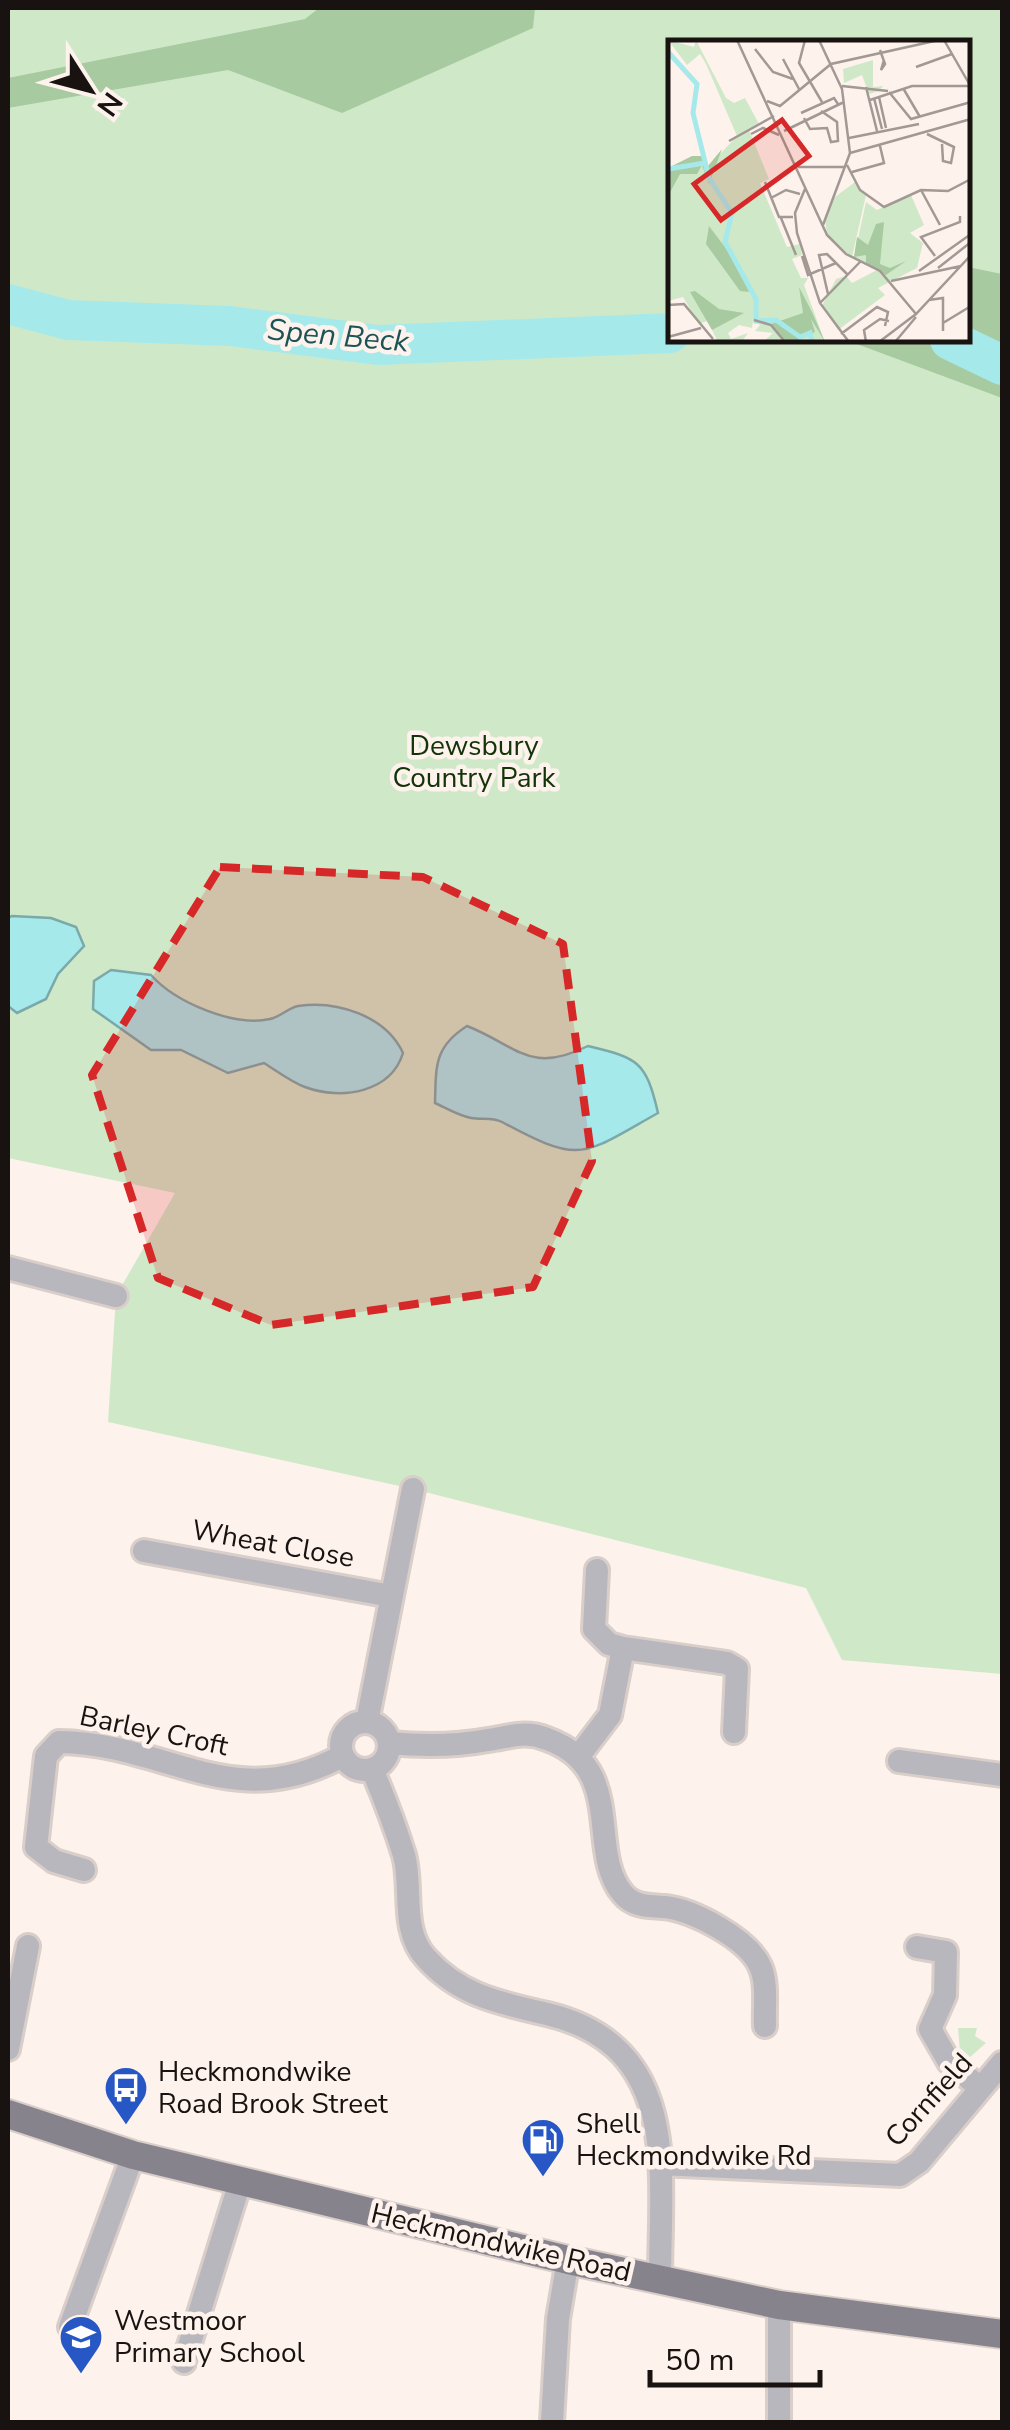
<svg xmlns="http://www.w3.org/2000/svg" width="1010" height="2430" viewBox="0 0 1010 2430" font-family="'Nunito Sans',sans-serif">
<rect width="100%" height="100%" fill="#fef2ec"/>
<path fill="#cfe9c8" fill-rule="evenodd" d="M 8,8 L 1002,8 L 1002,1674 L 842,1660 L 806,1588 L 413,1489 L 108,1422 L 116,1296 L 175,1193 L 8,1158 ZM 670,42 L 968,42 L 968,340 L 670,340 Z
M 977,2028 L 975,2036 L 986,2043 L 969,2058 L 960,2052 L 958,2028 Z"/>
<path fill="#a8caa0" d="M 319,8 L 535,8 L 533,28 L 342,113 L 228,70 L 8,108 L 8,78 L 305,19 Z
M 968,267 L 1002,274 L 1002,398 L 846,340 L 968,340 Z"/>
<path fill="#a6e9eb" stroke="#7ba9a9" stroke-width="2.5" d="M 12,916 L 51,918 L 76,927 L 84,946 L 58,974 L 46,999 L 17,1013 L 8,1006 L 8,918 Z
M 111,970 L 151,975 C 175,1002 233,1027 270,1019 C 280,1017 288,1008 298,1006 C 337,1000 386,1016 403,1053 C 391,1092 342,1101 305,1087 C 291,1082 277,1071 264,1063 L 228,1073 L 181,1050 L 151,1050 L 93,1009 L 94,981 Z
M 467,1026 C 518,1046 529,1075 588,1046 C 638,1058 646,1061 658,1113 C 581,1156 582,1165 502,1122 C 492,1117 481,1120 471,1118 C 459,1116 446,1108 435,1103 C 436,1066 434,1047 467,1026 Z"/>
<g fill="none" stroke-linecap="round" stroke-linejoin="round">
<path stroke="#a6e9eb" stroke-width="40" d="M 8,304 L 68,320 L 230,326 L 378,345 L 670,333
M 950,340 L 1002,365"/>
<defs>
<path id="minor" d="M 8,1268 L 116,1296
M 144,1551 L 391,1596
M 597,1570 L 594,1629 L 609,1644 L 623,1648 L 727,1663 L 737,1669 L 734,1732
M341 1746a24 24 0 1 1 48 0a24 24 0 1 1-48 0Z
M 367,1722 L 413,1489
M 389,1743 C 420,1746 456,1746 488,1740 C 510,1737 525,1730 547,1739 C 628,1768 586,1851 623,1894 C 634,1907 650,1906 665,1907 C 693,1910 748,1939 760,1966 C 768,1983 764,2007 765,2026
M 578,1757 L 610,1715 L 623,1648
M 899,1761 L 1002,1775
M 372,1769 C 384,1797 395,1826 404,1855 C 413,1887 400,1930 426,1958 C 460,1996 500,2003 547,2014 C 682,2046 660,2172 660,2280
M 84,1870 L 54,1861 L 36,1847 L 46,1756 L 59,1742 C 167,1743 232,1816 342,1756
M 917,1947 L 946,1952 L 945,1995 L 930,2029 L 949,2062 L 979,2087
M 8,2049 L 28,1946
M 660,2164 L 900,2175 L 919,2162 L 1002,2063
M 70,2327 L 133,2155
M 184,2362 L 240,2182
M 552,2422 L 558,2319 L 568,2260
M 779,2422 L 779,2305"/>
<path id="major" d="M 8,2114 L 133,2155 L 568,2260 L 779,2305 L 1002,2334"/>
</defs>
<use href="#minor" stroke="#d9cec9" stroke-width="28"/>
<use href="#major" stroke="#d9cec9" stroke-width="32"/>
<use href="#minor" stroke="#b8b7bd" stroke-width="22"/>
<use href="#major" stroke="#86838d" stroke-width="28"/>
</g>
<path fill="#d62828" fill-opacity="0.2" stroke="#d62828" stroke-width="8" stroke-dasharray="20 12" stroke-linejoin="round" d="M 220,867 L 423,877 L 563,944 L 592,1161 L 533,1287 L 271,1325 L 158,1278 L 92,1075 Z"/>
<defs>
<symbol id="bus-pin" viewBox="-11 -11 22 30"><path d="M0 17L-7.5 6A9.5 9.5 0 1 1 7.5 6Z" fill="#2657c5" stroke="#fef2ec"/><path d="M-5-6H5V4H4V6H2V4H-2V6H-4V4H-5ZM-3.5-4V0h7V-4ZM-3.5 1.2v1.5H-2V1.2ZM2 1.2v1.5H3.5V1.2Z" fill="#fff"/></symbol>
<symbol id="fuel-pin" viewBox="-11 -11 22 30"><path d="M0 17L-7.5 6A9.5 9.5 0 1 1 7.5 6Z" fill="#2657c5" stroke="#fef2ec"/><path d="M-5.5-6h7V0h2V4h1.3V-2.5L3-4.5l.8-.8L6-3V5H2.5V1h-1V6h-7ZM-4.2-4.7v3.2H.2V-4.7Z" fill="#fff"/></symbol>
<symbol id="school-pin" viewBox="-11 -11 22 30"><path d="M0 17L-7.5 6A9.5 9.5 0 1 1 7.5 6Z" fill="#2657c5" stroke="#fef2ec"/><path d="M0-5L7-2L0 1L-7-2ZM-4 1L0 2.5L4 1V4Q0 6-4 4Z" fill="#fff"/></symbol>
</defs>
<g fill-rule="evenodd">
<use href="#bus-pin" x="101" y="2063" width="50" height="68"/>
<use href="#fuel-pin" x="518" y="2115" width="50" height="68"/>
<use href="#school-pin" x="56" y="2312" width="50" height="68"/>
</g>
<g text-anchor="middle" dominant-baseline="central" stroke-width="9" stroke-linejoin="round" paint-order="stroke">
<g font-size="28" fill="#133409" stroke="#fef2ec">
<text x="474" y="746">Dewsbury<tspan x="474" dy="32">Country Park</tspan></text>
</g>
<g font-size="28" fill="#181310" stroke="#fef2ec">
<text transform="translate(273 1544) rotate(10)">Wheat Close</text>
<text transform="translate(154 1731) rotate(12)">Barley Croft</text>
<text transform="translate(929 2100) rotate(-48)">Cornfield</text>
<text transform="translate(501 2243) rotate(13)">Heckmondwike Road</text>
</g>
<g font-size="28" fill="#181310" stroke="#fef2ec" text-anchor="start">
<text x="158" y="2072">Heckmondwike<tspan x="158" dy="32">Road Brook Street</tspan></text>
<text x="576" y="2124">Shell<tspan x="576" dy="32">Heckmondwike Rd</tspan></text>
<text x="114" y="2321">Westmoor<tspan x="114" dy="32">Primary School</tspan></text>
</g>
<g font-size="30" font-style="italic" fill="#1b5456" stroke="#fef2ec">
<text transform="translate(338 336) rotate(5)">Spen Beck</text>
</g>
</g>
<g transform="translate(668 40)">
<rect width="302" height="302" fill="#fef2ec"/>
<path d="M 0,0 L 26,7 L 28,0 L 58,58 L 66,63 L 77,58 L 91,84 L 81,90 L 101,139 L 92,143 L 119,207 L 132,204 L 134,215 L 124,219 L 133,238 L 140,238 L 136,245 L 157,302 L 95,302 L 105,293 L 87,291 L 92,285 L 85,281 L 84,288 L 71,285 L 60,293 L 63,299 L 80,293 L 75,300 L 50,302 L 44,290 L 52,282 L 34,272 L 39,281 L 31,284 L 15,257 L 0,261 L 0,135 L 34,120 L 39,128 L 69,96 L 38,24 L 32,14 L 19,25 ZM 205,20 L 205,47 L 215,46 L 211,51 L 201,54 L 194,35 L 176,43 L 175,29 ZM 187,142 L 198,155 L 184,217 L 159,195 L 157,179 L 167,157 ZM 243,155 L 256,185 L 242,193 L 255,203 L 249,228 L 210,248 L 217,255 L 170,290 L 154,266 L 168,239 L 178,236 L 184,243 L 209,230 L 186,217 L 198,162 L 209,170 Z" fill="#cfe9c8"/>
<path d="M 54,109 L 41,144 L 34,125 L 29,134 L 12,134 L 0,156 L 0,128 L 24,116 L 37,116 L 40,126 ZM 216,182 L 212,224 L 222,228 L 238,221 L 218,235 L 198,223 L 198,215 L 186,217 L 189,197 L 200,205 L 208,184 ZM 41,186 L 72,227 L 81,252 L 72,251 L 38,204 ZM 131,247 L 144,272 L 157,302 L 143,279 L 147,292 L 126,302 L 117,302 L 103,284 L 135,273 ZM 27,251 L 51,269 L 76,273 L 44,290 L 22,252 Z" fill="#a8caa0"/>
<path fill="none" stroke="#a6e9eb" stroke-width="5" d="M 0,12 L 29,44 L 25,73 L 41,138 L 64,173 L 57,202 L 88,259 L 88,281 L 108,280 L 132,297 L 142,293 L 144,302M 0,129 L 37,123"/>
<path fill="none" stroke="#a29994" stroke-width="2.5" d="M 69,0 L 159,195 L 178,214 L 212,231 L 248,274M 137,0 L 131,23 L 154,62M 151,0 L 174,49 L 182,113 L 155,185M 276,0 L 303,47M 87,9 L 105,32 L 125,39M 212,10 L 217,24 L 213,30 L 216,20M 115,19 L 131,49M 248,27 L 284,14M 174,46 L 220,51M 198,47 L 209,91M 235,48 L 252,77M 221,52 L 243,79 L 303,62M 211,57 L 218,88M 206,58 L 214,89M 202,60 L 244,46 L 302,46M 99,61 L 112,66 L 163,24 L 271,0M 133,73 L 166,58 L 170,64M 136,78 L 142,89 L 159,88 L 163,102 L 170,101 L 169,82 L 153,71M 116,91 L 176,62M 83,94 L 95,88 L 111,95M 259,94 L 286,107 L 283,123 L 275,121 L 274,104M 181,98 L 251,84M 61,101 L 106,76M 182,113 L 303,79M 179,125 L 192,150 L 216,167 L 253,150 L 280,151 L 303,139M 130,127 L 177,127M 184,132 L 216,123 L 212,106M 97,142 L 111,177 L 125,177M 137,149 L 127,173 L 129,193 L 152,263 L 181,302M 253,150 L 272,185M 103,158 L 118,150 L 132,154M 113,178 L 128,215M 134,216 L 140,235 L 168,223M 267,216 L 253,197 L 292,182 L 292,176M 270,228 L 303,202M 251,231 L 303,194M 223,241 L 293,226M 160,254 L 151,215 L 159,214 L 180,235M 261,260 L 275,258 L 275,291M 152,263 L 193,221M 0,265 L 16,264 L 45,299M 86,280 L 103,285 L 117,302M 275,283 L 303,266M 173,294 L 209,267 L 220,272 L 217,286M 0,297 L 33,288M 198,302 L 196,290 L 212,279 L 221,281M 211,302 L 248,274 L 303,215M 227,302 L 248,277"/>
<path fill="#d62828" fill-opacity="0.15" stroke="#d62828" stroke-width="5" d="M 114,80 L 141,116 L 53,180 L 26,144 Z"/>
<rect width="302" height="302" fill="none" stroke="#181310" stroke-width="5"/>
</g>
<rect width="1010" height="2430" fill="none" stroke="#181310" stroke-width="20"/>
<g transform="translate(90 90) rotate(126)" stroke="#fef2ec" stroke-width="8" paint-order="stroke">
<path d="M0-8L18 38L0 25L-18 38Z" fill="#181310"/>
<text y="-15" font-size="28" font-weight="bold" text-anchor="middle" fill="#181310">N</text>
</g>
<path d="M650 2370v15h170v-15" fill="none" stroke="#181310" stroke-width="5"/>
<text x="665" y="2370" font-size="30" fill="#181310" stroke="#fef2ec" stroke-width="8" paint-order="stroke">50 m</text>
</svg>
